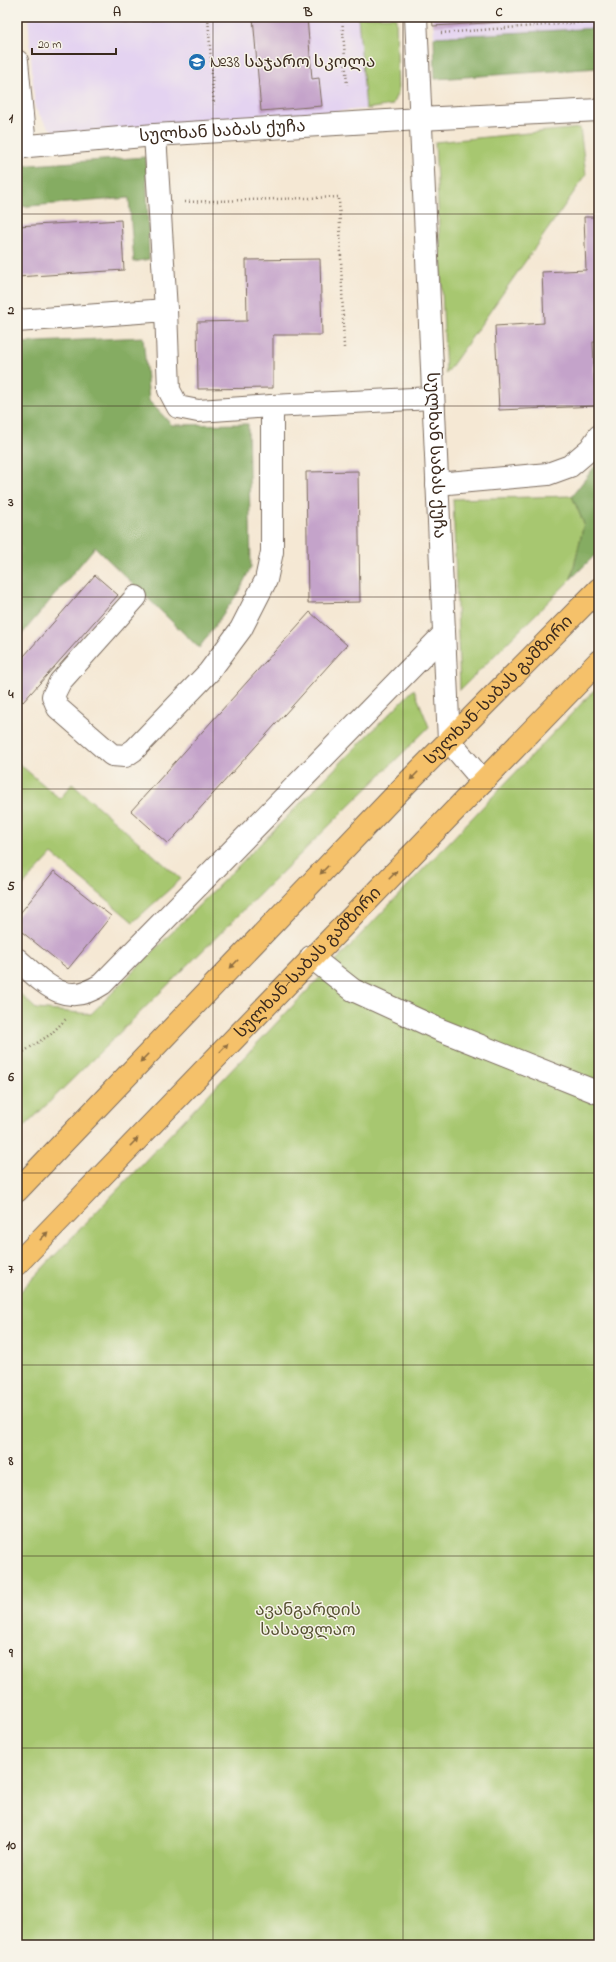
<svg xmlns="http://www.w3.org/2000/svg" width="616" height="1962" viewBox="0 0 616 1962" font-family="'Indie Flower','Noto Sans Georgian',sans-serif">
<rect width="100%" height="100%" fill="#f7f3e8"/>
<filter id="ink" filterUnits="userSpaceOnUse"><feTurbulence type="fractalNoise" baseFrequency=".025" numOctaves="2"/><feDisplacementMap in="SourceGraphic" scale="8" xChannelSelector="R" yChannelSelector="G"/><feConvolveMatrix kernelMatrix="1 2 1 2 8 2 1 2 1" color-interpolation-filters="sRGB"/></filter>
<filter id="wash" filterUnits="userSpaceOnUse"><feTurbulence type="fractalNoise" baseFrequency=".012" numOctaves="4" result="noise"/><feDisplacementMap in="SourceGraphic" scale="16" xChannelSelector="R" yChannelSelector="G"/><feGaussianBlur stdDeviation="0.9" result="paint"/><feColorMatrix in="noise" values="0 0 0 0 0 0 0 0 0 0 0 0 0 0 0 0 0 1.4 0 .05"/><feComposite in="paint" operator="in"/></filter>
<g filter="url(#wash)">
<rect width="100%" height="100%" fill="#f5e8d4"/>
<path fill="#e4d3f1" d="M 28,17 L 358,17 L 366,109 L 57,136 L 45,123 L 35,108 Z
M 433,17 L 599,17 L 599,28 L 434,37 Z"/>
<path fill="#a7c770" stroke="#717847" d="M 358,17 L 396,17 L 398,92 L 392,105 L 366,109 Z
M 580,128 L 586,175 L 446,374 L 435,142 Z
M 572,496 L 584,524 L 571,579 L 460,690 L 453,499 Z
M 599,685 L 599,1945 L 17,1945 L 17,1295 Z
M 414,689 L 429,727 L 17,1134 L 17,991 L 36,1009 L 91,1014 Z
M 17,762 L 60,799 L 72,784 L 181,879 L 133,922 L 52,854 L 17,892 Z"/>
<path fill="#85ac62" stroke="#606b40" d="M 599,28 L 599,68 L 435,79 L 434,37 Z
M 146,157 L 149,259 L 134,262 L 129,198 L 17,207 L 17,166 Z
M 143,337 L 149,401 L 172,425 L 248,424 L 251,567 L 238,593 L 199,648 L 95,547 L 17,640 L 17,343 Z
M 599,461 L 599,551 L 571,579 L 584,524 L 572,496 Z"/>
<g id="blocks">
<path fill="#c4a3ca" d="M 122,17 L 184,17 L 184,18 L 123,23 Z
M 253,17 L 307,17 L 312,79 L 319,78 L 322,106 L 261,111 Z
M 432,17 L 573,17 L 573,18 L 433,26 Z
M 584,217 L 599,217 L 599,342 L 593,342 L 596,406 L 499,410 L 495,326 L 544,323 L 542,272 L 586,270 Z
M 121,220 L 124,270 L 17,277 L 17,226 Z
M 320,259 L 322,335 L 273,335 L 273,388 L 198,389 L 197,322 L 247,321 L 246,260 Z
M 358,471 L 360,602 L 308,603 L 306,472 Z
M 95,575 L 118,595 L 23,702 L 17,697 L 17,664 Z
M 310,612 L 347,645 L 168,844 L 131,811 Z
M 54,871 L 111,916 L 68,969 L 17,928 L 17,917 Z"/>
</g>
</g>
<g filter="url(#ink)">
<use href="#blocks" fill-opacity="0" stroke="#7c6c5e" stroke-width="1"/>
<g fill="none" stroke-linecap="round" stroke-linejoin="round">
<defs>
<g id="minor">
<path id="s1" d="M 416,17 L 449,741 L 483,781"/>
<path d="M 17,61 L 25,147"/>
<path d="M 155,135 L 166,310"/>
<path id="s2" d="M 17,147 L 155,135 L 420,119 L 599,110"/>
<path d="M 17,321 L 166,310 L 169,390 L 178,407 L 198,411 L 272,406"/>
<path d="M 437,484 L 548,474 L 570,466 L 590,449 L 599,436"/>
<path d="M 136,597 L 60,682 L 53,696 L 58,708 L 112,755 L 125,756 L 134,750 L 209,672 L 241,629 L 266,580 L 272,552 L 272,406 L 433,398"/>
<path d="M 311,957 L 353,990 L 438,1029 L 599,1093"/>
<path d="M 17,959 C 44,983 65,1009 102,984 L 444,634"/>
</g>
<g id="major">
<path id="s3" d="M 17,1191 L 406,784 L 599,589"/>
<path id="s4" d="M 17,1264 L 599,661"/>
</g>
</defs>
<use href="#minor" stroke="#7c6c5e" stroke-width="24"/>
<use href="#major" stroke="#7c6c5e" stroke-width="24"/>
<path stroke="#7c6c5e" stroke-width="2.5" stroke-dasharray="1 3" stroke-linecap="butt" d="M 208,17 L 214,105
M 342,17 L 347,85
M 441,33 L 599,21
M 185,202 L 339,197 L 344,348
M 17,1056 L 51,1034 L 66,1019"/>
<use href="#minor" stroke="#fff" stroke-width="22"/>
<use href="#major" stroke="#f5c16b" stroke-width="22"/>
</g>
<defs><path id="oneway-solid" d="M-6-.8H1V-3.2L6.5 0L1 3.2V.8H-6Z"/></defs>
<g fill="#8f6e41">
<use href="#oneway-solid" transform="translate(414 776) rotate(134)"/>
<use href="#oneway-solid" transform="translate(324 870) rotate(134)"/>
<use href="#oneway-solid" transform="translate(393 875) rotate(-45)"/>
<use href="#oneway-solid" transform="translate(234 964) rotate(134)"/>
<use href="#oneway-solid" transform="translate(224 1048) rotate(-46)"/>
<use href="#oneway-solid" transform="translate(144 1058) rotate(134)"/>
<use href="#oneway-solid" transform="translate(134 1142) rotate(-46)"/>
<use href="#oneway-solid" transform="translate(44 1236) rotate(-46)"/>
</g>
</g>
<path fill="none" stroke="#3b2a1e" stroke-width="1" stroke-opacity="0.55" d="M 213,17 L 213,1945M 403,17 L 403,1945M 17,214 L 599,214M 17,406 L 599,406M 17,597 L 599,597M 17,789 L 599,789M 17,981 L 599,981M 17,1173 L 599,1173M 17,1365 L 599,1365M 17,1556 L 599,1556M 17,1748 L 599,1748"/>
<defs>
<symbol id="school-disc" viewBox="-11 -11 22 22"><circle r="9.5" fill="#1f6fb2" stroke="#f7f3e8"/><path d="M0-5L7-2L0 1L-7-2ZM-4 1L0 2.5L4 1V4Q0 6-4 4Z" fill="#fff"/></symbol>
</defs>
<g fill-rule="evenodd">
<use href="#school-disc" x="187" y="52" width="20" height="20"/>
</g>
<g text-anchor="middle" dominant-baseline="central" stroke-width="3" stroke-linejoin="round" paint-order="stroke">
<g font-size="17" fill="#3b2a1e" stroke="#f7f3e8" text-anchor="start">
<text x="210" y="62">№38 საჯარო სკოლა</text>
</g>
<g font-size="17" fill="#3b2a1e" stroke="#f7f3e8">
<text stroke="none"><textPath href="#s2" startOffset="206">სულხან საბას ქუჩა</textPath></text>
<text stroke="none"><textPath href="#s1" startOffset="439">სულხან საბას ქუჩა</textPath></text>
<text stroke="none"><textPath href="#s3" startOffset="695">სულხან-საბას გამზირი</textPath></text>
<text stroke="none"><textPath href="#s4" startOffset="419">სულხან-საბას გამზირი</textPath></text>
</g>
<g font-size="17" fill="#565132" stroke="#f7f3e8">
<text x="308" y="1610">ავანგარდის<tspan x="308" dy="20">სასაფლაო</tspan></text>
</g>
</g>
<rect width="616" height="1962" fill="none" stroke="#f7f3e8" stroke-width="44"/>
<path d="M32 48v6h84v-6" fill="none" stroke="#3b2a1e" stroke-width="2"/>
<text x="38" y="48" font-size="12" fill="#3b2a1e" stroke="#f7f3e8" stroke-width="3" paint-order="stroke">20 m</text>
<rect x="22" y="22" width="572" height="1918" fill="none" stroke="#3b2a1e" stroke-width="1.5"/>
<g font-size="13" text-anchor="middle" font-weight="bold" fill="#3b2a1e">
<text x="117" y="16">A</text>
<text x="308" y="16">B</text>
<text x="499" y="16">C</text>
<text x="11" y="122">1</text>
<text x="11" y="314">2</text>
<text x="11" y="506">3</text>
<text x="11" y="698">4</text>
<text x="11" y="890">5</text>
<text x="11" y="1081">6</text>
<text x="11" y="1273">7</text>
<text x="11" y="1465">8</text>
<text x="11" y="1657">9</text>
<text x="11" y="1849">10</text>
</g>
</svg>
